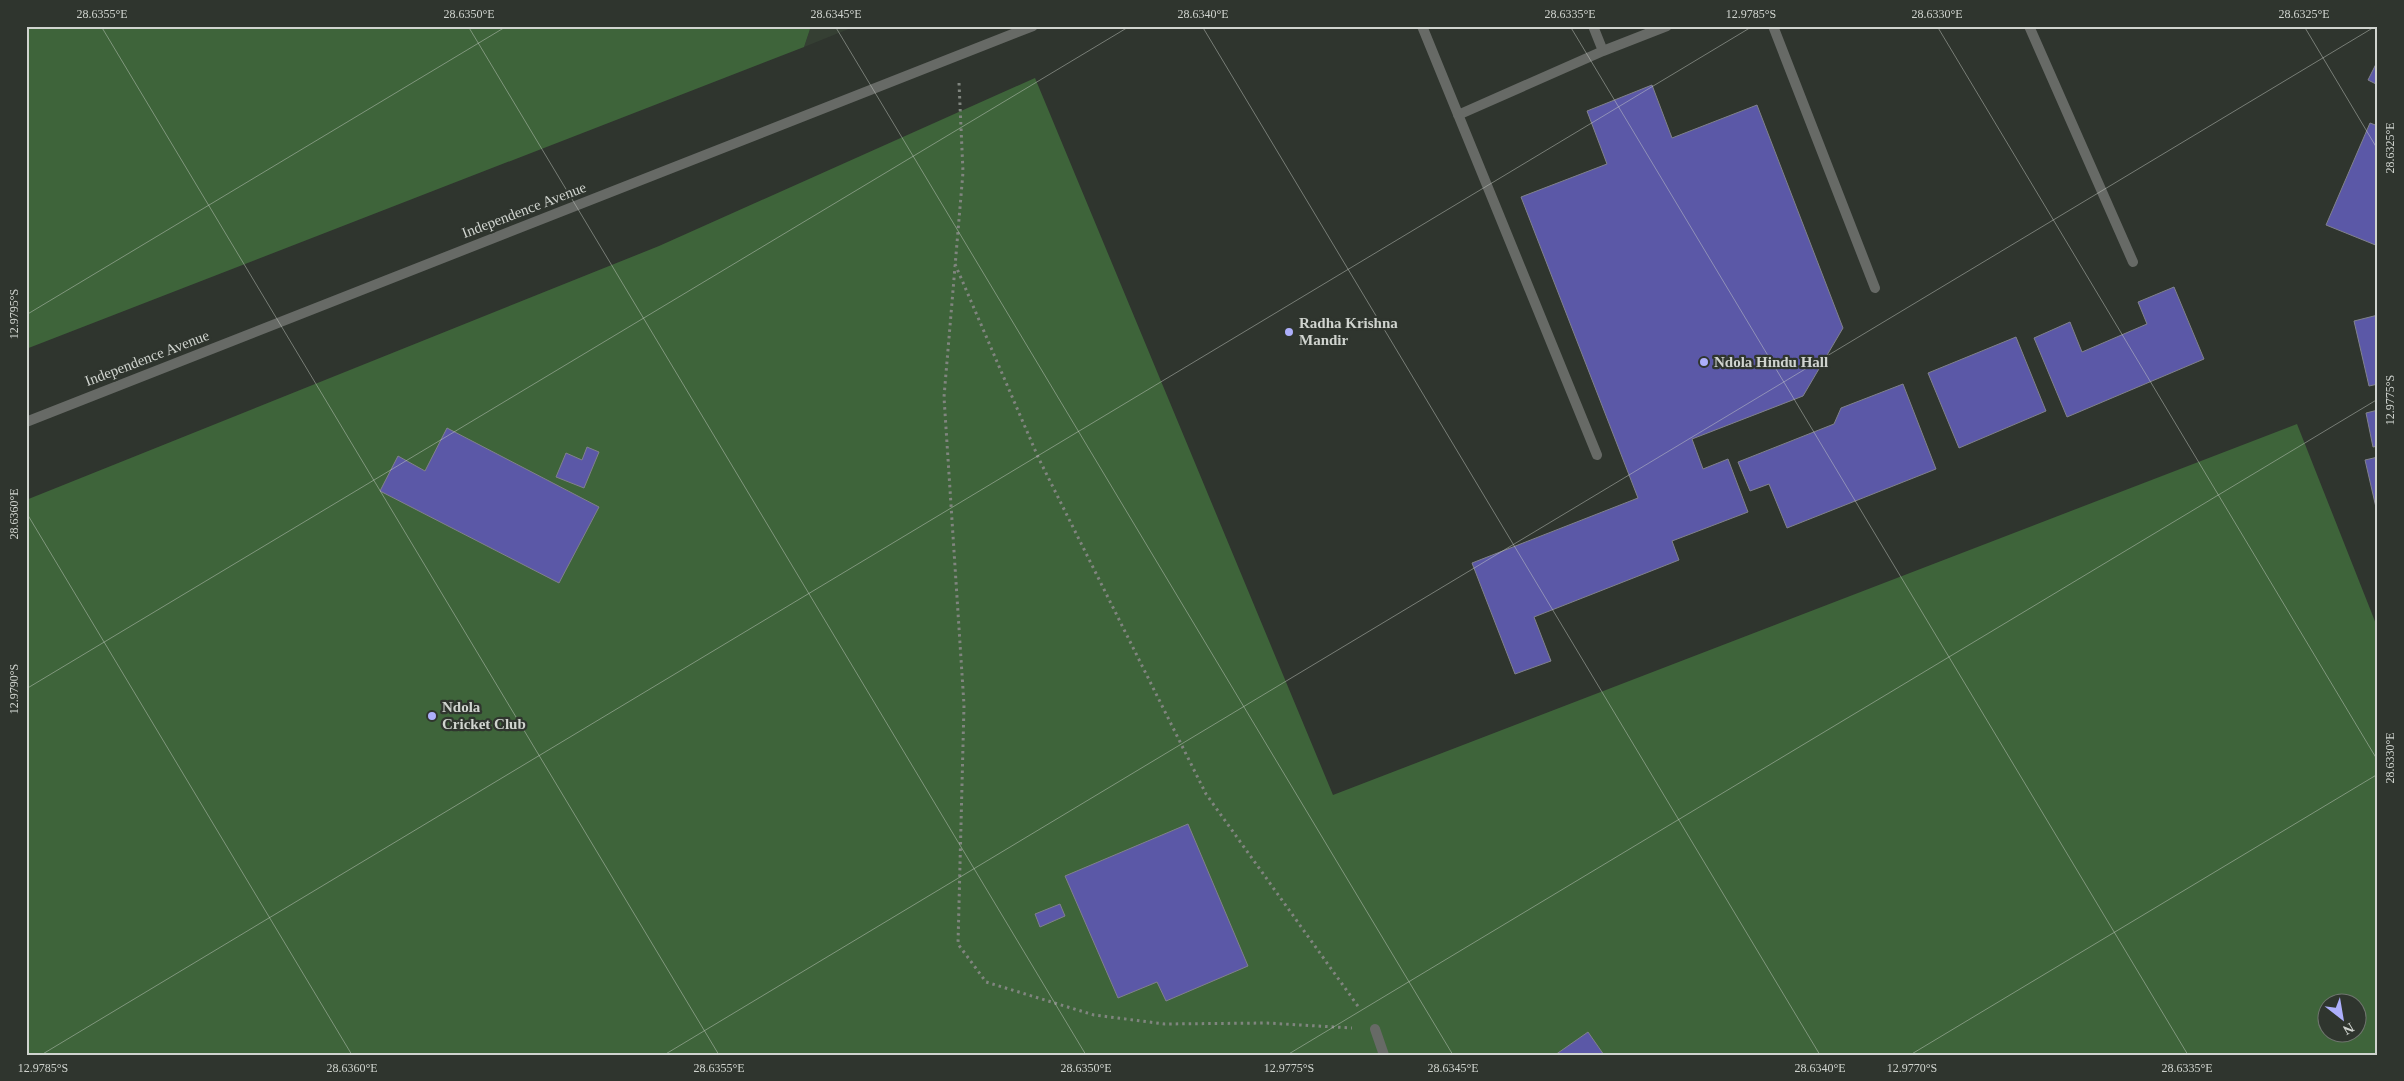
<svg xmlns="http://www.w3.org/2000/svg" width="2404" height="1081" viewBox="0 0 2404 1081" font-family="Georgia,serif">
<rect width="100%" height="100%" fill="#2f352e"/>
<path fill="#353f33" d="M 811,26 L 856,26 L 804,47 Z"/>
<path fill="#3e643a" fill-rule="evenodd" d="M 26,26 L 811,26 L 804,47 L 26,349 Z
M 1035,78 L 1333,795 L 2297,424 L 2378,629 L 2378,1055 L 26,1055 L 26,500 L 659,246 ZM 2326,1004 L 2356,1004 L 2356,1034 L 2326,1034 Z"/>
<path fill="#5b58a7" stroke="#81828c" d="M 2378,60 L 2378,85 L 2368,80 Z
M 1652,85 L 1672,138 L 1757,105 L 1843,328 L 1803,396 L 1692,439 L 1703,469 L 1728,459 L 1748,512 L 1672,541 L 1679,560 L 1534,617 L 1551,661 L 1515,674 L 1472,563 L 1638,498 L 1521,197 L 1607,164 L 1587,111 Z
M 2370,123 L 2378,126 L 2378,246 L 2326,225 Z
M 2174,287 L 2204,359 L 2067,417 L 2034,338 L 2070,322 L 2082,352 L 2147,324 L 2138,302 Z
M 2378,315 L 2378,384 L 2369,386 L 2354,321 Z
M 2016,337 L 2046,411 L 1959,448 L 1928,373 Z
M 1903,384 L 1936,469 L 1787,528 L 1769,484 L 1750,491 L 1738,462 L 1834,424 L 1841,408 Z
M 2378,410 L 2378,446 L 2373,447 L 2366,413 Z
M 447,428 L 599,507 L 559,583 L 380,491 L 398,456 L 425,471 Z
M 587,447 L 599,452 L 584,488 L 556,477 L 566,453 L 582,460 Z
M 2378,457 L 2378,516 L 2365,460 Z
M 1188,824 L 1248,966 L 1166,1001 L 1157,982 L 1118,998 L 1065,876 Z
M 1060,904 L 1065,916 L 1040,927 L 1035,914 Z
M 1588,1032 L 1604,1055 L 1555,1055 Z"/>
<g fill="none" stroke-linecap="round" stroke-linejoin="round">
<path stroke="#80857f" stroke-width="3" stroke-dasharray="2.5 4" stroke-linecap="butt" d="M 959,83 L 963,172 L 944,397 L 964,705 L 958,944 L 986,982 L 1094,1015 L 1165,1024 L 1267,1023 L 1352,1028
M 955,264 L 1038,457 L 1206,794 L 1360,1009"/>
<path stroke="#676a66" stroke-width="10" d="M 1422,26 L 1597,455
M 1773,26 L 1875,288
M 2029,26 L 2133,262
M 1603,51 L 1667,26
M 1458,115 L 1603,51 L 1593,26
M 1375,1029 L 1384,1055"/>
<path stroke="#676a66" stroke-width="10" d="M 26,422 L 1033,26"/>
</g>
<path fill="none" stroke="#d0d4cf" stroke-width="1" stroke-opacity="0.45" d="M 101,26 L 719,1055M 468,26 L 1086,1055M 835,26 L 1453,1055M 1202,26 L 1820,1055M 1570,26 L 2188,1055M 1937,26 L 2378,761M 2304,26 L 2378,150M 26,315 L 507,26M 26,512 L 352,1055M 26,689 L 1130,26M 41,1055 L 1753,26M 664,1055 L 2376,26M 1287,1055 L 2378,399M 1910,1055 L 2378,774"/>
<g fill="#adaffb" stroke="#2f352e" stroke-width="2">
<circle cx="1289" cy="332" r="5"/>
<circle cx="1704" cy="362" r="5"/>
<circle cx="432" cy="716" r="5"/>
</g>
<g text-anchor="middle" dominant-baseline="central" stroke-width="4.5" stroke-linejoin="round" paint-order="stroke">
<g font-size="15" fill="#d0d4cf" stroke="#2f352e">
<text transform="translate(524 210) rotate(-21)">Independence Avenue</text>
<text transform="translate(147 358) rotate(-21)">Independence Avenue</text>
</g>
<g font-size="15" font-weight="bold" fill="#d0d4cf" stroke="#2f352e" text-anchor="start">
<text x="1299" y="323">Radha Krishna<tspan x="1299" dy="17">Mandir</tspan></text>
<text x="1714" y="362">Ndola Hindu Hall</text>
<text x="442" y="707">Ndola<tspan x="442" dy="17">Cricket Club</tspan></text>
</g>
</g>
<rect width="2404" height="1081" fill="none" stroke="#2f352e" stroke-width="55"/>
<g transform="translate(2342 1018) rotate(149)"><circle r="24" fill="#2f352e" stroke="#6f756e"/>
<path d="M0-4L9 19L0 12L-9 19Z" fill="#adaffb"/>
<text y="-8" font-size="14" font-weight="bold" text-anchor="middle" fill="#d0d4cf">N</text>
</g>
<rect x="28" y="28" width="2348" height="1026" fill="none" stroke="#d0d4cf" stroke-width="2"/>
<g font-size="12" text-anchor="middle" fill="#d0d4cf">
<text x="102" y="18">28.6355°E</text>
<text x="469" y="18">28.6350°E</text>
<text x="836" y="18">28.6345°E</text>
<text x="1203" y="18">28.6340°E</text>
<text x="1570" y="18">28.6335°E</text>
<text x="1751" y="18">12.9785°S</text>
<text x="1937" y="18">28.6330°E</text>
<text x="2304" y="18">28.6325°E</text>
<text transform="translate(2390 148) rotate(-90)" y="4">28.6325°E</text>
<text transform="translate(14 314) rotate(-90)" y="4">12.9795°S</text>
<text transform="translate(2390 400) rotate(-90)" y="4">12.9775°S</text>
<text transform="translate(14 514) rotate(-90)" y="4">28.6360°E</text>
<text transform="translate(14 689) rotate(-90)" y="4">12.9790°S</text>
<text transform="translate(2390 758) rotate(-90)" y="4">28.6330°E</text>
<text x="43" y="1072">12.9785°S</text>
<text x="352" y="1072">28.6360°E</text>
<text x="719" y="1072">28.6355°E</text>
<text x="1086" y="1072">28.6350°E</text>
<text x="1289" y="1072">12.9775°S</text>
<text x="1453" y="1072">28.6345°E</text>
<text x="1820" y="1072">28.6340°E</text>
<text x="1912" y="1072">12.9770°S</text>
<text x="2187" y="1072">28.6335°E</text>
</g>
</svg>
